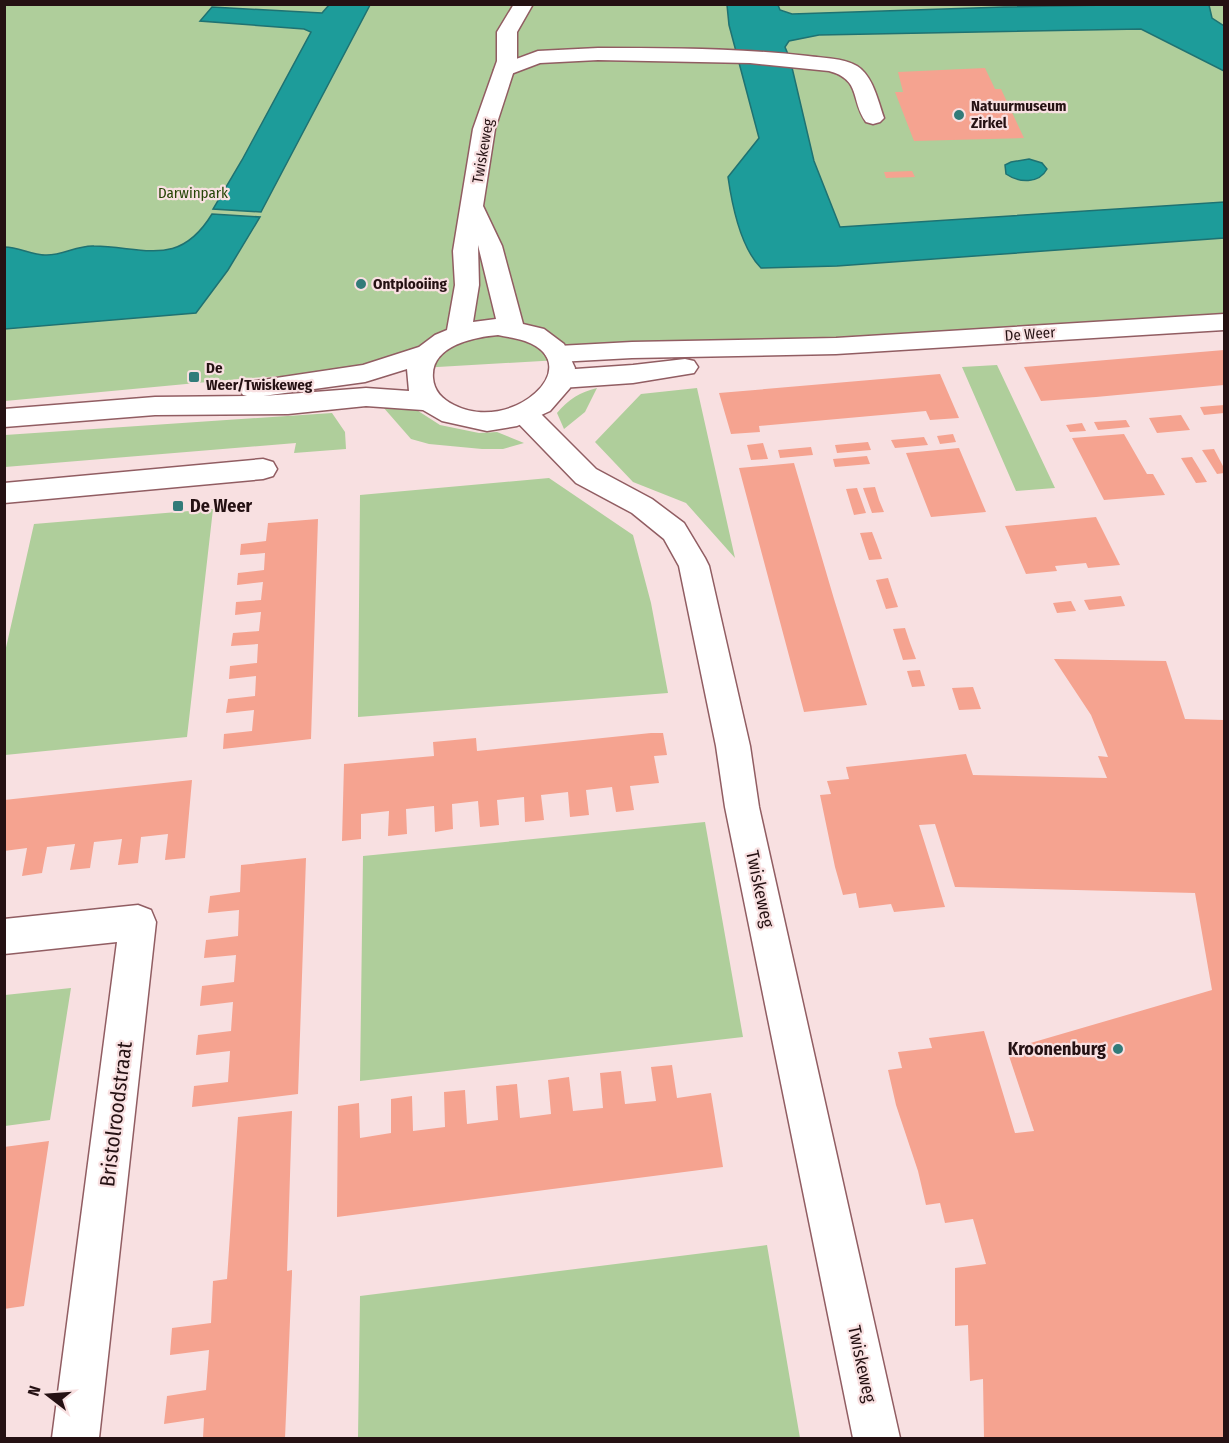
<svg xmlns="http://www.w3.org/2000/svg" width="1229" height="1443" viewBox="0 0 1229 1443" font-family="'Fira Sans Condensed',sans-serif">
<rect width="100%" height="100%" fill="#f8e0e1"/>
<path fill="#afce9b" d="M 5,5 L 1224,5 L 1224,313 L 950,337 L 250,378 L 5,401 Z
M 997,365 L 1055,488 L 1016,491 L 962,367 Z
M 597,388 L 585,412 L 564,429 L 557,413 C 569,399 580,392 597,388 Z
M 697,388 L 735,558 L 686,503 L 633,482 L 595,442 L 641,394 Z
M 383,407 L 412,407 L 440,425 L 479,433 L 497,432 L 524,443 L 503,449 L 482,449 L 429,444 L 411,439 Z
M 332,413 L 345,432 L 346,449 L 294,453 L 296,443 L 5,467 L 5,435 Z
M 549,478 L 633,535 L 651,603 L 668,693 L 358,717 L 360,495 Z
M 213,509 L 187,737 L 5,755 L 5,652 L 34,524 Z
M 705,822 L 743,1037 L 360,1081 L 363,856 Z
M 71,988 L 50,1120 L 5,1126 L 5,995 Z
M 767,1245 L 800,1438 L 358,1438 L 360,1296 Z"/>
<path fill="#1d9c9a" stroke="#1f7272" stroke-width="1.5" d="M 1162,4 L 1209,5 L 1212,18 L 1224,26 L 1224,71 L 1141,29 L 819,35 L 789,41 L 785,47 L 790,59 L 814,161 L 840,227 L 1224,202 L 1224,238 L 837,266 L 761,268 C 741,248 732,205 728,177 L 759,138 L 729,25 L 727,5 L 778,5 L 780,10 L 792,14 L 1004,7 Z
M 329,5 L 370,5 L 261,212 L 213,209 L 242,160 L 311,32 L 304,29 L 200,21 L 212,7 L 322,13 Z
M 1029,159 L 1042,163 L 1047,169 C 1039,184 1019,183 1006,174 L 1005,165 L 1011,162 Z
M 212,214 L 260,217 L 228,270 L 196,313 L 5,329 L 5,247 C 18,247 32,255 45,255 C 62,256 77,245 94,246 C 145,247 179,268 212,214 Z"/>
<path fill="#f5a390" d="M 985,68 L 995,89 L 1001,89 L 1024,138 L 914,141 L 895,92 L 903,92 L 898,72 Z
M 912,171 L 915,177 L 886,178 L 884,172 Z
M 1224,350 L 1224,385 L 1096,397 L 1041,401 L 1024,367 Z
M 940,374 L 959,418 L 930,420 L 926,411 L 759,426 L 760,432 L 731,434 L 719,393 Z
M 1224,405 L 1224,413 L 1204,415 L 1200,407 Z
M 1181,415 L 1190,430 L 1157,433 L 1149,418 Z
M 1126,420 L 1130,427 L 1098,430 L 1094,422 Z
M 1082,423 L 1086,431 L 1070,432 L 1066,425 Z
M 953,434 L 956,442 L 940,444 L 937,436 Z
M 1124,434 L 1147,474 L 1153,474 L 1165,495 L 1104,500 L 1072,438 Z
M 924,437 L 928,445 L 895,448 L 891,440 Z
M 868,442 L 871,450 L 837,453 L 835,445 Z
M 763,443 L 768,459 L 751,460 L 747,445 Z
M 811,447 L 813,455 L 780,458 L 778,450 Z
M 959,448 L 986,512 L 931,517 L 906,453 Z
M 1214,449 L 1224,468 L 1224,473 L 1217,474 L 1202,450 Z
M 867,456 L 870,464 L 835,467 L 833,459 Z
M 1192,457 L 1200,470 L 1207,482 L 1196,483 L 1181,458 Z
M 794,463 L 834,599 L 867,705 L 804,712 L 739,468 Z
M 875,487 L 879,500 L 884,512 L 872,513 L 863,488 Z
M 857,488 L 866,513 L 854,515 L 846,489 Z
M 1096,517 L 1120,565 L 1088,568 L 1086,563 L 1055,566 L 1057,571 L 1026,574 L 1005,526 Z
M 318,519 L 311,739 L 223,749 L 224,734 L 252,731 L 254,710 L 226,713 L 228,699 L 255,696 L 256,676 L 229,679 L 230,666 L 257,663 L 258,644 L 231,646 L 233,633 L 259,631 L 261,612 L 235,615 L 236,602 L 261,600 L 263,582 L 237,585 L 238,573 L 264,570 L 265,553 L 240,555 L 241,544 L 266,541 L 268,523 Z
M 872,532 L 877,545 L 882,559 L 869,560 L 860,533 Z
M 888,578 L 893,593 L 898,607 L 886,609 L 876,580 Z
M 1121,596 L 1125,606 L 1089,610 L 1084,600 Z
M 1071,601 L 1076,611 L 1057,613 L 1053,603 Z
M 905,628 L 910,643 L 916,659 L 903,660 L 893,629 Z
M 1054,659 L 1166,661 L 1185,719 L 1224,720 L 1224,1438 L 984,1438 L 983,1379 L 970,1381 L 968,1325 L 955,1326 L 955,1268 L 986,1264 L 973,1219 L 945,1223 L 940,1203 L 926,1205 L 918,1171 L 896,1105 L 888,1070 L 902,1068 L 898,1052 L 932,1048 L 929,1038 L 984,1031 L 1015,1133 L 1034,1131 L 1007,1050 L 1212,990 L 1195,893 L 955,887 L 935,824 L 919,825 L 945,907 L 894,912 L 891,904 L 859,908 L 856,893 L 843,895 L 835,867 L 820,795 L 831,794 L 827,781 L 849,779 L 846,767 L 966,754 L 973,775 L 1107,778 L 1098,756 L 1108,757 L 1091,715 Z
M 920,670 L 925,686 L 912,687 L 907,671 Z
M 973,687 L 981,709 L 959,710 L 952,688 Z
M 651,733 L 663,733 L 667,755 L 654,756 L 659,783 L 630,786 L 634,810 L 616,812 L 612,787 L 586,790 L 589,815 L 570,817 L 568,792 L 541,795 L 544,820 L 525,822 L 524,797 L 497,800 L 499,825 L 480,827 L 478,801 L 452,804 L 453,829 L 435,832 L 434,806 L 406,809 L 407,834 L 388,836 L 389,811 L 361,814 L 361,839 L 342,841 L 344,764 L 434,756 L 433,742 L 476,738 L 477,751 Z
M 192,780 L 185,858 L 165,860 L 168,834 L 141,837 L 138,863 L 118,865 L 122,839 L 94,842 L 90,868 L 70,870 L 75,844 L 47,847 L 42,873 L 22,876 L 27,848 L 4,851 L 4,800 Z
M 306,858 L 298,1094 L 192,1107 L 194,1086 L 228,1082 L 230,1051 L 196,1055 L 198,1035 L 231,1031 L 233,1002 L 200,1006 L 202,986 L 234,982 L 236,955 L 204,958 L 206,940 L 238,936 L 239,910 L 208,913 L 210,896 L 240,892 L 241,865 Z
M 672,1065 L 677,1098 L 711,1093 L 723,1167 L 337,1217 L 338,1106 L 359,1103 L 360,1138 L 391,1133 L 391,1099 L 412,1096 L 413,1131 L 445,1127 L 444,1092 L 465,1090 L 467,1124 L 498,1120 L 496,1086 L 517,1084 L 520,1118 L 551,1114 L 548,1080 L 569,1077 L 573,1111 L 603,1108 L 600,1073 L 621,1071 L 625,1104 L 656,1101 L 651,1067 Z
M 292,1111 L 287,1271 L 292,1270 L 292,1274 L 285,1438 L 203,1438 L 204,1418 L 164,1424 L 167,1396 L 206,1390 L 209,1350 L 170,1355 L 172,1328 L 211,1323 L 213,1281 L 227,1279 L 238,1117 Z
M 49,1141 L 24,1306 L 4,1309 L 4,1147 Z"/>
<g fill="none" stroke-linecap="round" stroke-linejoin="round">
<defs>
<path id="minor" d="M 1224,314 L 1224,330 L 836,354 L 632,358 L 558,362 L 549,360 L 545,354 L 549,348 L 558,346 L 632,342 L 836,338 Z
M 685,359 L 694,361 L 698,367 L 694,373 L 633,383 L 561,388 L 552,385 L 548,379 L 552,373 L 561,370 L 633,365 Z
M 525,405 L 535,408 L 596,469 L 652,499 L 684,523 L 705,558 L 709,566 L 750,746 L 759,807 L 900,1438 L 853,1438 L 725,807 L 716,746 L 679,566 L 664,539 L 632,513 L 576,483 L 515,420 L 512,414 L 515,408 Z
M 263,459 L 273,462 L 277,469 L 273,476 L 263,479 L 4,503 L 4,483 Z
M 138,905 L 151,910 L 156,922 L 99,1438 L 52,1438 L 117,942 L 4,954 L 4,919 Z"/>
<path id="tertiary" d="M 598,48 C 668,48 738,48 808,56 C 823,58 843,58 857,66 C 873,76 878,101 884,118 L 880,122 L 873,124 L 866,122 C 850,100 862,80 829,71 L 750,63 L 598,60 L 540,63 L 511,74 L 497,74 L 494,70 L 497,66 L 538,51 Z"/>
<path id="secondary" d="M 514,4 L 533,4 L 517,32 L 517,61 L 495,129 L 483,206 L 502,246 L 523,324 L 544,329 L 564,344 L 575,368 L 570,388 L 550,411 L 517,426 L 487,431 L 442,421 L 423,410 L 366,406 L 288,414 L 155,415 L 4,427 L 4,409 L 155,397 L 247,396 L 243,395 L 239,389 L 243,383 L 363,365 L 419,347 L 435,335 L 447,330 L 455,285 L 453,251 L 473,129 L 497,61 L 497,32 ZM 478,245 L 496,319 L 473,322 L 479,285 ZM 498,335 C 507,337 516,338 525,341 C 589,364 513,435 454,405 C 442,399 434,391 433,378 C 430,346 474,337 498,335 ZM 407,369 L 409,391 L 366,388 L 263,396 L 365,382 Z"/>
</defs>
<use href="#minor" stroke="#915d62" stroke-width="3"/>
<use href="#tertiary" stroke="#915d62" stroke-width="3"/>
<use href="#secondary" stroke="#915d62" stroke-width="3"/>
<use href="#minor" fill="#fff" fill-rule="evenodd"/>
<use href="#tertiary" fill="#fff" fill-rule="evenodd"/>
<use href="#secondary" fill="#fff" fill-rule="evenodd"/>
</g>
<g fill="#327b79" stroke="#f8e0e1" stroke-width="2">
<circle cx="959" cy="115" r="6"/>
<circle cx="361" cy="284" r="6"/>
<rect x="188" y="371" width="12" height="12" rx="3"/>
<rect x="172" y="500" width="12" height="12" rx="3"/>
<circle cx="1118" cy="1049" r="6"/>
</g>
<g text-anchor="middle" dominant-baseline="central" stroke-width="4.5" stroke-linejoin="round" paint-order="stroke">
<g font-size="15" font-weight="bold" fill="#251113" stroke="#f8e0e1" text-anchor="start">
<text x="971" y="106">Natuurmuseum<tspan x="971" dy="17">Zirkel</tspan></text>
<text x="373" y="284">Ontplooiing</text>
<text x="206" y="368">De<tspan x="206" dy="17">Weer/Twiskeweg</tspan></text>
</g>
<g font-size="15" fill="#251113" stroke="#f8e0e1">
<text transform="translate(483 151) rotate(-80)">Twiskeweg</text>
<text transform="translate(1030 334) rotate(-4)">De Weer</text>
</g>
<g font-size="15" fill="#264506" stroke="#f8e0e1">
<text x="193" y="193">Darwinpark</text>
</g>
<g font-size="18" font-weight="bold" fill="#251113" stroke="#f8e0e1" text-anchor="start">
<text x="190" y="506">De Weer</text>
<text x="1106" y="1049" text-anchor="end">Kroonenburg</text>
</g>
<g font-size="18" fill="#251113" stroke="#f8e0e1">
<text transform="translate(760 889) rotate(78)">Twiskeweg</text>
<text transform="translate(862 1364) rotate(78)">Twiskeweg</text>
</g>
<g font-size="21" fill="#251113" stroke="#f8e0e1">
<text transform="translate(116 1114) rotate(-83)">Bristolroodstraat</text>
</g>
</g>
<rect width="1229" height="1443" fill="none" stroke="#251113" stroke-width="12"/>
<g transform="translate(48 1395) rotate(287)" stroke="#f8e0e1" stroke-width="4.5" paint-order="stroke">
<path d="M0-4.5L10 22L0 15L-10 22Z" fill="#251113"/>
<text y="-9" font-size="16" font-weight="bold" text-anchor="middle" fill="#251113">N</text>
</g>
</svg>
